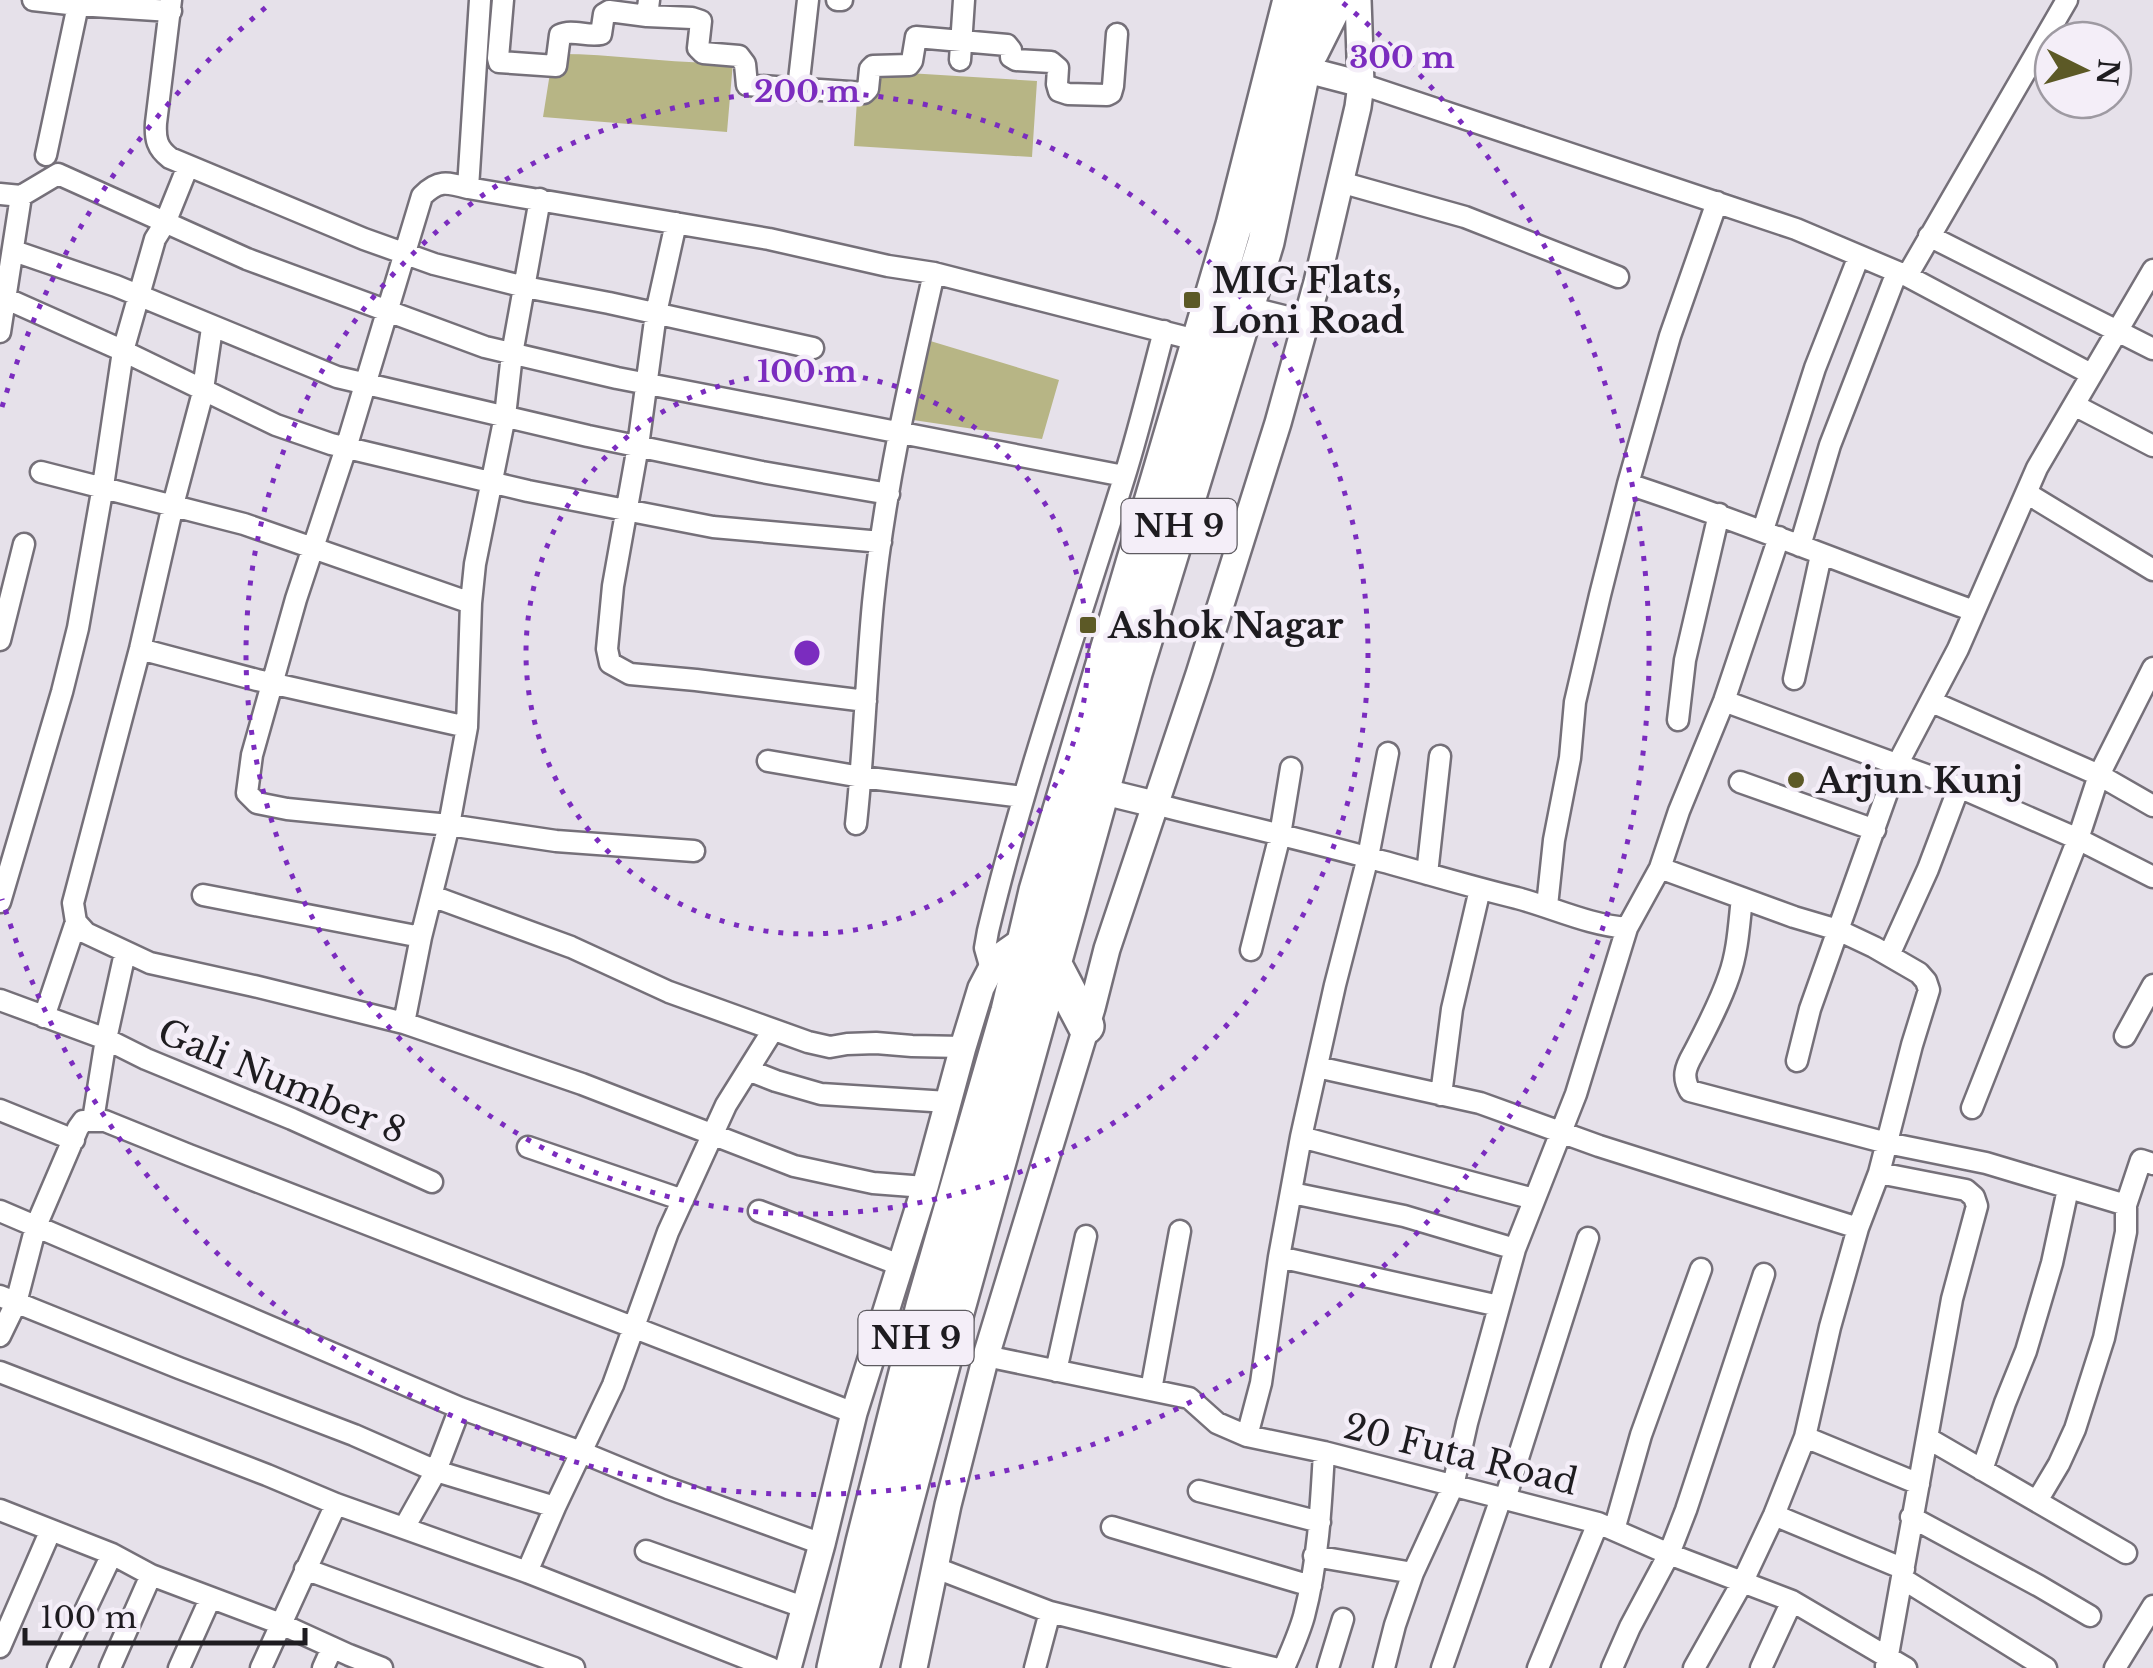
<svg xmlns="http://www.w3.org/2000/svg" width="2153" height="1668" viewBox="0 0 2153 1668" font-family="'Libre Baskerville',serif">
<rect width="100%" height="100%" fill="#e6e1ea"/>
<path fill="#b7b585" d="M 553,54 C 613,53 673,65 733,62 L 727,132 L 543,117 Z
M 859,70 L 1037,81 L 1032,157 L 854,146 Z
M 927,340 L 1059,380 L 1042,439 L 913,420 Z"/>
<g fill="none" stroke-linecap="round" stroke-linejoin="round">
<defs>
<path id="minor" d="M 33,0 L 78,5 L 46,155
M 171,0 L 156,123 C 155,139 157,148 170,158 L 364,239 L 434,264 L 525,287 L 609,303 L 813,348
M 480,0 L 468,188 L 769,239 L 888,266 L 934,273 L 1200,341
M 503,0 L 498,58 L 499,62 L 556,66 L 560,35 C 572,29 587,37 601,34 L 604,14 L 609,11 L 647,16
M 649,0 L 647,16 L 692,18 L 701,21 L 698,48 L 703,53 L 739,56 L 745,64 L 747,85 L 864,93 L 868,89 L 870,69 L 873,66 L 909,65 L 912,61 L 916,37 L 1007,45 L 1011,50 L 1011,57 L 1016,60 L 1051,62 L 1058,68 L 1057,84 L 1059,91 L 1068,94 L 1107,95 L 1111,93 L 1113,86 L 1117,34
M 837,0 L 842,0
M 78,5 L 171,11
M 960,60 L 964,0
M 1361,84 L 1796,229 L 1907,276 L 2091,374
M 798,89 L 808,0
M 1340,182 L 1465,217 L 1618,277
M 468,188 C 446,182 438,180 422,196 L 346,448 L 296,599 L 252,755 L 247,793 L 257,803 L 287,809 L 449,825 L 556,841 L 694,851
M 0,194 L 21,196 L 58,174 L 247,259 L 485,347 L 617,378 L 1124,476
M 676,223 L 656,313 L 638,446 L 613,586 L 607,649 L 610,663 L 630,674 L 696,680 L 866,701
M 1929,236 L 2153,349
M 14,251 L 116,286 L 337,377 L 588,436 L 762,472 L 889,494
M 1907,276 L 2067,0
M 7,299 L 117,348 L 276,425 L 331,444 L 528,491 L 713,527 L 881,542
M 212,328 L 202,396 L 173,505 L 140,649 L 73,903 L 76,922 L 86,933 L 150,963 L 254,986 L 404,1023 L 582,1084 L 794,1166 L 873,1183 L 925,1187
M 0,332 L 21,196
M 2074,405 L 2153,446
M 41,472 L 244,524 L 471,603 L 467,727 L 449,825 L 421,937 L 404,1023
M 1628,484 C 1745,522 1858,569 1974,611
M 2028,494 L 2153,570
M 1763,530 L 1815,368 L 1859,256
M 1800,546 L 1830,445 L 1897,272
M 471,603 L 475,564 L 505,416 L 512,354 L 540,199
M 0,640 L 24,544
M 140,649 L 257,680 L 467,727
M 1794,679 L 1821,555
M 1724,701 L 1959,787 L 2078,839 L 2153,877
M 1932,702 L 2099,775 L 2153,806
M 1678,720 L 1685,660 L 1719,514
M 768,761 L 861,777 L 1023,797
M 1740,782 L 1875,830
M 1154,804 C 1226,822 1298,838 1370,858 C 1419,871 1467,886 1517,898 C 1554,908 1589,925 1627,928 L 1660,868 L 1794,917 L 1838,930 L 1897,765 L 1958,649 L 2037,468 L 2153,270
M 856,824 C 864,751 866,677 873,603 C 884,492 909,383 934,273
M 1660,868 L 1679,811 L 1724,701 L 1779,537
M 1427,874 L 1440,756
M 203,895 L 421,937
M 432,896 L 571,947 L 669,992 L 808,1042 L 830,1047 L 847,1044 L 876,1043 L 912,1046 L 963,1047
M 1742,898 C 1739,924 1738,951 1729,976 C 1720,1003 1706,1029 1693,1054 C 1685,1068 1682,1077 1690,1091 L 1887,1143 L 1986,1163 L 2126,1205
M 0,902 L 62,692 L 78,628 L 103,486 L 123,351 L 155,239 L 165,223 L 188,166
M 1547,906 L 1554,840 L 1570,758 L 1575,702 L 1600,595 L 1628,484 L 1670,336 L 1717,202
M 1251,950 L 1280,835 L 1291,768
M 1889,955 L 1928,869 L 1959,787
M 991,969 L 985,948 L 988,931 C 1025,777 1077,629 1124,478 C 1139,430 1151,380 1164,331
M 0,1000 L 106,1039 L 146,1059 L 292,1119 L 432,1182
M 44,1017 L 76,922
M 2125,1036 L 2153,985
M 1317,1067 L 1480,1103 L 1599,1146 L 1858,1228
M 748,1070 L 776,1081 L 821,1094 L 948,1102
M 1441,1095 L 1452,1009 L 1480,889
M 1972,1108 L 2078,839 L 2099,775 L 2153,668
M 0,1110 L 74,1140
M 93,1120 L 106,1039 L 125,953
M 1301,1137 L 1534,1199
M 528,1147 L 683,1200
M 1879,1173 L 1966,1190 L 1974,1197 L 1977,1206 L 1952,1299 L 1886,1666
M 1292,1193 L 1404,1216 L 1515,1249
M 0,1211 L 460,1408 L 581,1452 L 668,1488 L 822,1544
M 759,1211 L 900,1265
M 1279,1257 L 1499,1306
M 0,1296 L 179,1368 L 354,1435 L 436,1471 L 555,1507
M 0,1336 L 16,1303 L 36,1226 L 78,1128 L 83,1121 L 105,1121 L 189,1155 L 854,1413
M 986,1356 L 1189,1398 L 1217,1423 L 1247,1436 L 1324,1452 L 1598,1523 L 1669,1554 L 1792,1601 L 1906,1668
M 1056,1371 L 1086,1236
M 0,1372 L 267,1475 L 336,1504 L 527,1572 L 771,1668
M 1151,1390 L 1180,1231
M 1247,1436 L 1261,1383 L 1279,1257 L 1301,1137 L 1335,985 L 1368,857 L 1388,753
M 1805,1437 L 1919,1484
M 1929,1439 L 2126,1553
M 1982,1470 L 2005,1403 L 2026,1351 L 2052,1263 L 2068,1189
M 1199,1491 L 1320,1522
M 1505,1499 L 1588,1238
M 2037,1501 L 2059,1464 L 2075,1429 L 2104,1338 L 2126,1232 L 2126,1205 L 2141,1160 L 2153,1164
M 0,1510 L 112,1554 L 151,1575 L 281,1624 L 349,1655 L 382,1668
M 1774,1515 L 1904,1569
M 1911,1517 L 2039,1586 L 2090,1616
M 1112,1527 L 1311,1586
M 404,1528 L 436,1471 L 460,1408
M 1614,1530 L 1641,1435 L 1701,1269
M 646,1551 L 803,1607
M 1314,1556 L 1413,1573
M 936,1568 L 1050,1612 L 1274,1668
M 305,1569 L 574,1668
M 527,1572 L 555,1507 L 613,1385 L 668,1232 L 726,1105 L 773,1030
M 1903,1579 L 2046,1668
M 0,1647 L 50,1532
M 58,1668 L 112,1554
M 110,1668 L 151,1575
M 179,1668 L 210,1599
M 261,1668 L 336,1504
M 323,1668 L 332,1648
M 1035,1668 L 1050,1612
M 1284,1668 C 1291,1651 1299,1634 1304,1616 C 1318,1563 1321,1507 1324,1452
M 1328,1668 L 1343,1619
M 1384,1668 L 1395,1625 L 1413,1573 L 1453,1486 L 1467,1423 L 1515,1249 L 1576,1094 L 1627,928
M 1442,1668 L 1501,1498
M 1538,1668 L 1598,1523
M 1612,1668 L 1630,1627 L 1669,1554 L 1686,1510 L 1764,1274
M 1694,1668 L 1743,1581 L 1774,1515 L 1805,1437 L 1830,1327 L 1858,1228 L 1879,1173 L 1912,1045 L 1929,990 L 1926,981 L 1919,973 L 1874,947 L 1838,930 L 1810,1009 L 1797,1061
M 1761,1668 L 1792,1601
M 2115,1668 L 2153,1606"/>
<path id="tertiary" d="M 1315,54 L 1342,0
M 1307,70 L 1361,84
M 1245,309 L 1305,324
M 1101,791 L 1154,804
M 788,1668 L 822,1544 L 854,1413 L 925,1187 L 963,1047 L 981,988 L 991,969 L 1003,954 L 1026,938
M 914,1668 L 948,1505 L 986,1356 L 1092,1008 L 1107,949 L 1199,674 L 1278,423 L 1317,282 L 1358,107 L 1361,84 L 1358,0"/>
<path id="trunk" d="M 1053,963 L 1086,1026
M 835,1668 L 864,1542 L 924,1306 L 1009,1011 L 1037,891 L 1234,225 L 1291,0
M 861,1668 L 956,1312 L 1134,673 L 1266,242 L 1317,0"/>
</defs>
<use href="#minor" stroke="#757079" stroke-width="25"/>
<use href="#tertiary" stroke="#757079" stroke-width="30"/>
<use href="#trunk" stroke="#757079" stroke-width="40"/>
<use href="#minor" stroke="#fff" stroke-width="20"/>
<use href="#tertiary" stroke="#fff" stroke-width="25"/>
<use href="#trunk" stroke="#fff" stroke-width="35"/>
</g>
<g fill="none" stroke="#7b2cbf" stroke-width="5" stroke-dasharray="5 10">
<circle cx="807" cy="653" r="281"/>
<circle cx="807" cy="653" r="561"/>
<path d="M2 407A842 842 0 0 1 271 3M1343 3A842 842 0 1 1 2 899"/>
</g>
<g fill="#5c5926" stroke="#f4eef8" stroke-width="4">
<rect x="1182" y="290" width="20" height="20" rx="5"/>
<rect x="1078" y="615" width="20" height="20" rx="5"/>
<circle cx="1796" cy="780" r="10"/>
</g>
<g text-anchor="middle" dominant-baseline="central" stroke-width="9" stroke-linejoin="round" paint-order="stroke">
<g fill="#f4eef8" stroke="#5e5b61" stroke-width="2.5">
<rect x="1121.5" y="499" width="115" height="54" rx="8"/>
<rect x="858.5" y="1311" width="115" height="54" rx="8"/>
</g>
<g font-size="32" font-weight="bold" fill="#1e1c20">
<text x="1179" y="526">NH 9</text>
<text x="916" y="1338">NH 9</text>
</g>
<g font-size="35" font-weight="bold" fill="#1e1c20" stroke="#f4eef8" text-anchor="start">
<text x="1212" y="280">MIG Flats,<tspan x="1212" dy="40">Loni Road</tspan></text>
<text x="1108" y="625">Ashok Nagar</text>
<text x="1816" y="780">Arjun Kunj</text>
</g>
<g font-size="35" fill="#1e1c20" stroke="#f4eef8">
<text transform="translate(282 1081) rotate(23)">Gali Number 8</text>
<text transform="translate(1461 1454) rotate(14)">20 Futa Road</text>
</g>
</g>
<circle cx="807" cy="653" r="15" fill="#7b2cbf" stroke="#f4eef8" stroke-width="5"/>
<g font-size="30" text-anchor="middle" font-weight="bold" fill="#7b2cbf" stroke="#f4eef8" stroke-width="9" stroke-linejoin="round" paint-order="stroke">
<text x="1402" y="68">300 m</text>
<text x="807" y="102">200 m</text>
<text x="807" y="382">100 m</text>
</g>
<g transform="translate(2083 70) rotate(95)"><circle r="48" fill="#f4eef8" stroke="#9e9aa2" stroke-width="2.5"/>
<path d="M0-8L18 38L0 25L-18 38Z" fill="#5c5926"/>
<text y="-15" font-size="28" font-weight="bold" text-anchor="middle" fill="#1e1c20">N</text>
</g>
<path d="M25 1628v15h280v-15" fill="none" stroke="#1e1c20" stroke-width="5"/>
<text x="40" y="1628" font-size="30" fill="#1e1c20" stroke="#f4eef8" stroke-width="8" paint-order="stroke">100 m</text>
</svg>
